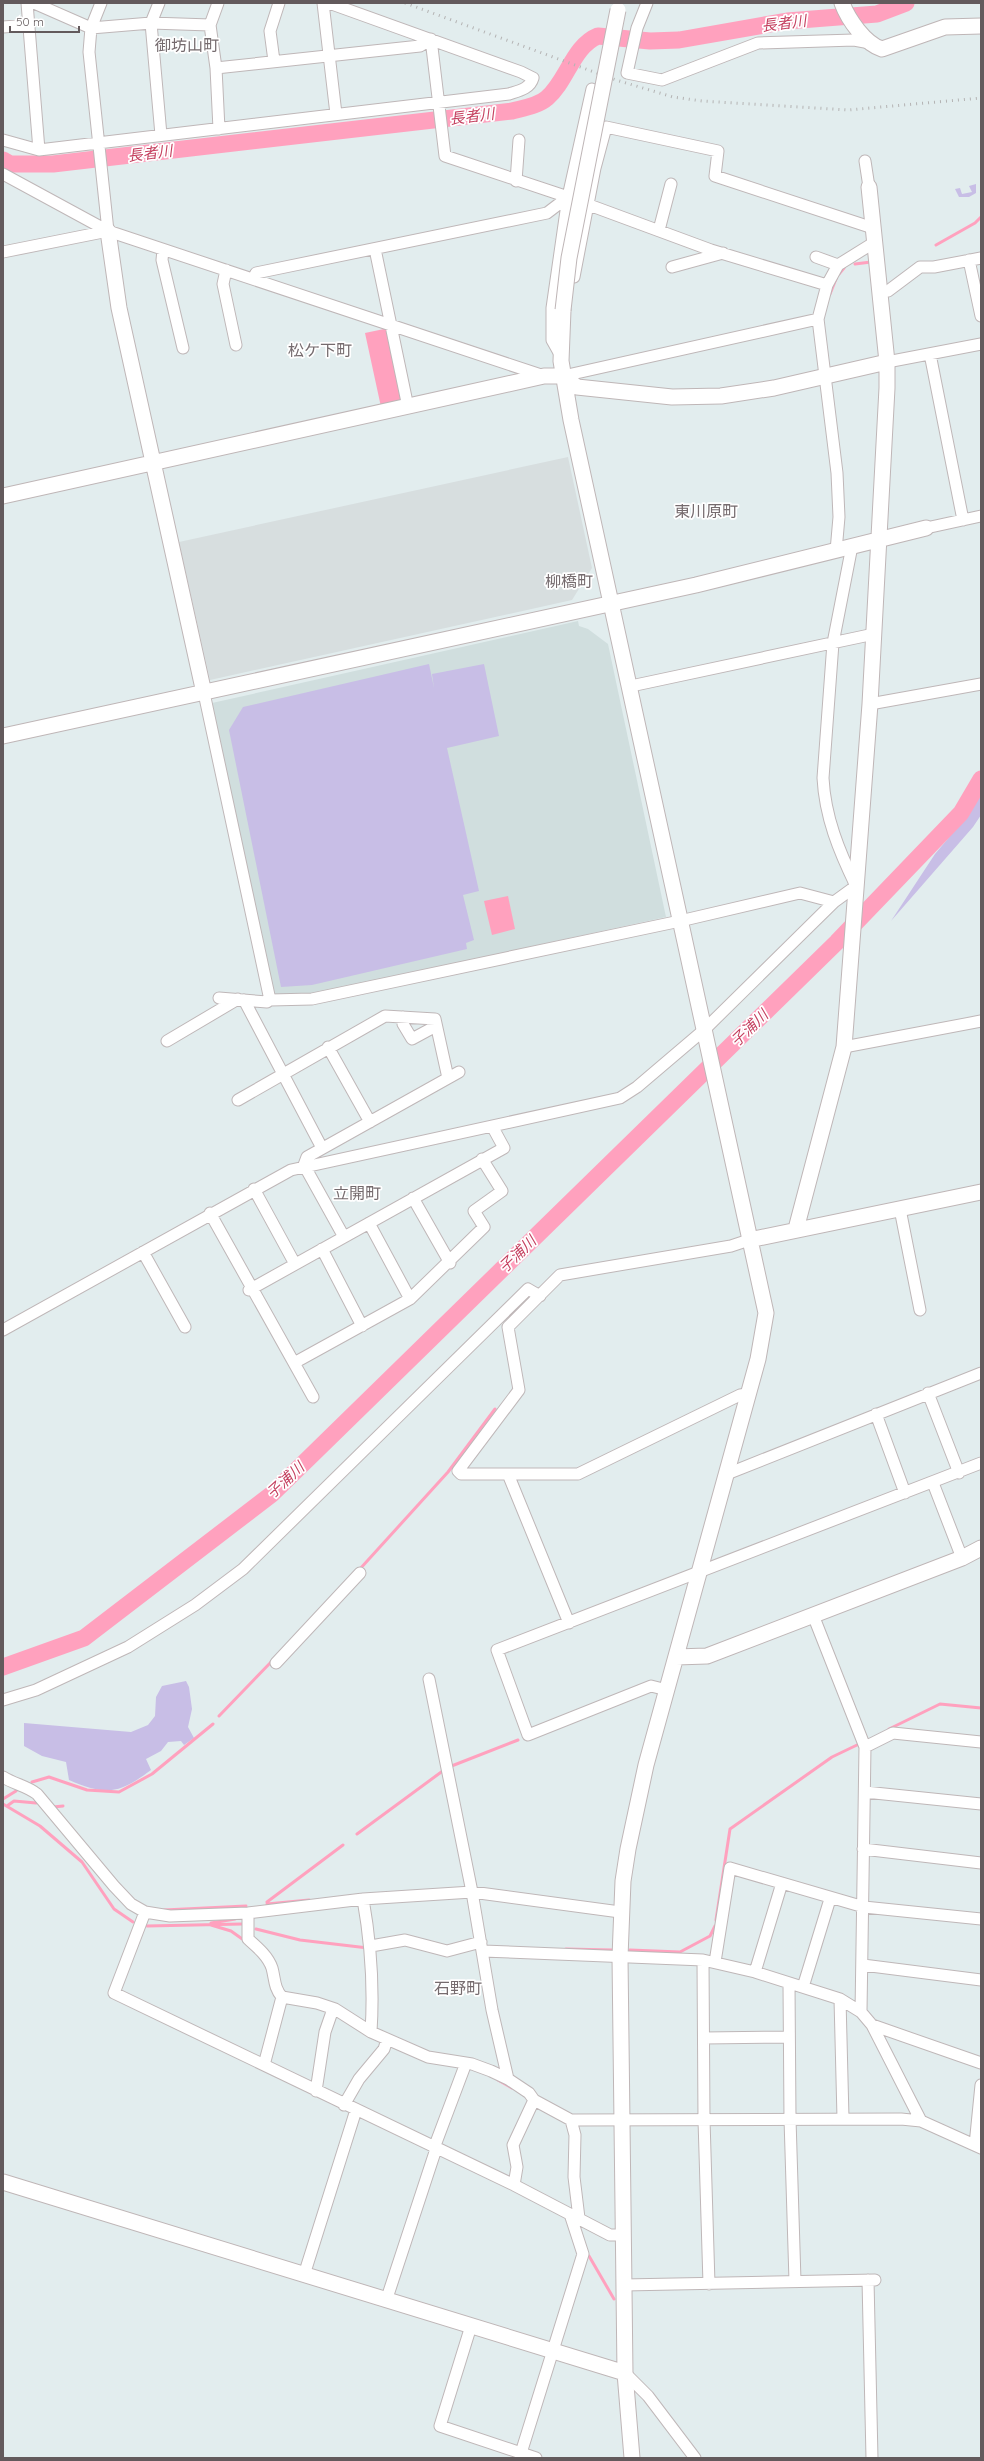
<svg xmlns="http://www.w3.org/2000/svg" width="984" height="2461" viewBox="0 0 984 2461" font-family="Quicksand,'Noto Sans JP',sans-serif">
<rect width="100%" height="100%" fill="#e2edee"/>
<path fill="#d7dedf" d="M 568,457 L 592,568 L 572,600 L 210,680 L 179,542 Z"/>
<path fill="#d0dede" d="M 578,621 L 579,626 L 588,629 L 608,644 L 666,917 L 310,995 L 272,996 L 212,703 Z"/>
<path fill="#c8bee6" d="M 976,184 L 976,193 L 969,197 L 959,197 L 955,189 L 960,188 L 962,194 L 972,192 L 969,186 Z
M 429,664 L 434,688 L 432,674 L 484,664 L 499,736 L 447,748 L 479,891 L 463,895 L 474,940 L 466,943 L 467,949 L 312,985 L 281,987 L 229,730 L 243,707 Z
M 981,788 L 981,815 L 973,827 L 891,921 L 935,854 L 967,816 L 968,809 Z
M 186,1681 L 189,1687 L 192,1709 L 188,1727 L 194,1738 L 184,1745 L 181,1741 L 168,1742 L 161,1751 L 146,1759 L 151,1770 C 119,1794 106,1796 69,1780 L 66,1762 L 42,1756 L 24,1746 L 24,1723 L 131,1732 L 148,1725 L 155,1716 L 156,1697 L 162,1686 Z"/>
<path fill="#ffa1be" d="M 384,329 L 391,330 L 404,402 L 381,407 L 365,333 Z
M 508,896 L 515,929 L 492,935 L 484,901 Z"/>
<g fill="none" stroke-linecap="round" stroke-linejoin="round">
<path stroke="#ffa1be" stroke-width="3" d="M 936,245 L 975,223 L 981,217
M 855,264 L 871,262
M 839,274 L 844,268
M 830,294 L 836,279
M 359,1570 L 448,1472 L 495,1409
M 219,1716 L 273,1660
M 889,1729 L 940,1704 L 981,1708
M 449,1767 L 518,1740
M 32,1782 L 49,1777 L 87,1790 L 119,1792 L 152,1774 L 213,1724
M 3,1799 L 16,1791
M 3,1804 L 40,1826 L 82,1862 L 114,1909 L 133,1922
M 7,1806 L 14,1801 L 36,1803
M 53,1807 L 63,1806
M 357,1834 L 444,1770
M 267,1902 L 343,1845
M 267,1904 L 309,1900
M 164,1910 L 246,1906
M 716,1920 L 730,1829 L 832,1757 L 857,1745
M 211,1923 L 235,1919
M 211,1925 L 231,1931 L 245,1941
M 147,1926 L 242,1924
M 256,1929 L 300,1940 L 368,1948
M 566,1949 L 612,1950
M 630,1950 L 680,1952 L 710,1936 L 715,1926
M 498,2080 L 512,2088
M 589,2256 L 614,2299"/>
<path stroke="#ffa1be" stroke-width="17" d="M 3,160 L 10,164 L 53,164 L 512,111 C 523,108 538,106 547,98 C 567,81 573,46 598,36 L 650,41 L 679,40 L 787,21 L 877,14 L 906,3
M 3,1667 L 84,1638 L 272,1494 L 837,942 L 961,813 L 981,779"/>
<defs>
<path id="street" d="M 27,3 L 39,150
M 34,3 L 91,28 L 151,23 L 210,25
M 101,3 L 91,28 L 89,52 L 108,231
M 159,3 L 151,23 L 161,135
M 218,3 L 210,25 L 216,68 L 219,129
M 323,3 L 336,114
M 647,3 L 637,28 L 627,73 L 662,80 L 758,43 L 854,40 L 870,43
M 3,27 L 29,25
M 274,61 L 270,31 L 279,3
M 216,68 L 420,46 L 431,39 L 445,156 L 568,197 L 552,308 L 552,340 L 561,356
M 3,140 L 39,150 L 509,94 C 518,91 530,89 533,78 L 521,72 L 329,3
M 865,161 L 869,187
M 3,174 L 108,231 L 544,376
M 516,181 L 519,140
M 581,202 L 711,250 L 827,285
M 659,230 L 671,184
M 375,249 L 408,407
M 163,250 L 162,260 L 183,348
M 3,252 L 108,231
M 816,257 L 838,265
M 969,260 L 981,316
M 672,267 L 723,253
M 226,270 L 223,284 L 236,345
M 574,277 L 595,168 L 606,127 L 718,151 L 715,176 L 873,228
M 253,279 L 256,273 L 547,213 L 568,197 L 592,89
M 880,292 L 888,291 L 920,267 L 934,267 L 981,258
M 930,354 L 963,520
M 887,362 L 981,344
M 563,376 L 818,319
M 926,528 L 981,516
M 836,551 L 839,517 L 837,473 L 818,319 L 827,285 L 838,265 L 875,242
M 631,686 L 874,634
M 204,693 L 270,1000 L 312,999 L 680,921 L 800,893 L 834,902
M 870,704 L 981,684
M 219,998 L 267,1002 L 270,1000
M 244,1000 L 322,1148
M 403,1017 L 403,1024 L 412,1039 L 436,1026
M 167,1041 L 238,999
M 328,1047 L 370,1122
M 844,1047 L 981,1021
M 238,1100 L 385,1016 L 435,1019 L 448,1078
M 254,1189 L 295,1264
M 413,1198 L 450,1263
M 900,1209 L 920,1310
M 210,1213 L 313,1397
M 369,1223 L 410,1299
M 344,1237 L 304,1165 L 307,1157 L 459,1072
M 322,1249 L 362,1326
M 143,1252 L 185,1327
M 249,1290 L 504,1148 L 492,1126
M 3,1330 L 291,1170 L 620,1098 L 637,1087 L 704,1030 L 834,902 L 856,886 C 839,851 825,817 823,778 L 833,643 L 852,546
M 294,1363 L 410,1299 L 484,1227 L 474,1211 L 502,1191 L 482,1159
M 928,1393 L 959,1473
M 748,1394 L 740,1395 L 578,1474 L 461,1474 L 458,1471 L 519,1390 L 508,1327 L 560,1275 L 731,1246 L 749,1240
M 876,1414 L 905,1493
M 508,1474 L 569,1623
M 727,1474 L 981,1373
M 933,1483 L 962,1558
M 813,1615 L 865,1747 L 861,2012 L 872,2025 L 921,2121
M 276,1663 L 360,1573
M 429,1679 L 472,1892 L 492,2010 L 508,2079
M 667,1690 L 651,1686 L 528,1735 L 497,1650 L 981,1463
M 3,1700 L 36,1690 L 128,1647 L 195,1605 L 243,1569 L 528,1289 L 540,1296
M 865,1747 L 893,1733 L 981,1742
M 3,1777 C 14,1784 27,1786 37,1794 L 114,1886 L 131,1904 L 145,1912 L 170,1916 L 248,1913 L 363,1899 L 472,1892 L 620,1912
M 865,1792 L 981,1804
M 863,1849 L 981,1863
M 363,1899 C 371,1944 374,1986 371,2032
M 145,1912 L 114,1993 L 514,2185 L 610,2235 L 623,2235
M 248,1913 L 248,1939 C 257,1947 268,1956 272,1968 C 275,1979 274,1988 282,1997 L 317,2003 L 335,2009 L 371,2032 L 428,2057 L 472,2064 L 491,2071 L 508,2079 L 529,2093 L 534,2100 L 571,2120 L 901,2119 L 921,2121 L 981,2148
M 371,1946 L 405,1940 L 447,1951 L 481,1942
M 483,1951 L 703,1960 L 755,1972 L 840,1999 L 861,2012
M 703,1960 L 704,2120 L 709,2284
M 715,1962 L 730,1868 L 864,1907 L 981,1919
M 863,1965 L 981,1980
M 755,1972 L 782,1883
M 789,1984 L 790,2119 L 795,2281
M 803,1987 L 830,1899
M 840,1999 L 843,2118
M 872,2025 L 981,2063
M 704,2038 L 788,2037
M 264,2065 L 282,1997
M 316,2091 L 325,2032 L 333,2009
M 344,2105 L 359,2079 L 384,2049 L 387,2039
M 571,2120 L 575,2135 L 574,2177 L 579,2218
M 975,2145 L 981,2085
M 434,2148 L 466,2063
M 514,2185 L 517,2167 L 513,2145 L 534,2100
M 304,2275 L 356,2110
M 868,2280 L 872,2458
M 624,2285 L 875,2280
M 386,2301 L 436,2149
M 471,2326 L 440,2426 L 521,2453 L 583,2254 L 570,2214
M 625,2373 L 648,2396 L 695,2458
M 521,2453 L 536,2458"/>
<path id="secondary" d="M 842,3 C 848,19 865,44 882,49 L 945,27 L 981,26
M 108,231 L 119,308 L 204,693
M 563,310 L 561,361 L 571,420 L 766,1313 L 758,1359 L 646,1765 L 628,1849 L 623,1881 L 620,1957 L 625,2373 L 632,2458
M 3,496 L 544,376 L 563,376 L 577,387 L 672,397 L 721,396 L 774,388 L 887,362
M 3,736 L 696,585 L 926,528
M 796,1229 L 844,1047 L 870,704 L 887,388 L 887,362 L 869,187
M 749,1240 L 981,1192
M 676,1657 L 707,1656 L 962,1558 L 981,1548
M 3,2182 L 625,2373"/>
</defs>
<use href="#street" stroke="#bfb7b8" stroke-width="13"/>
<use href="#secondary" stroke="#bfb6b7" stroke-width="17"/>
<use href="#street" stroke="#fff" stroke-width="11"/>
<use href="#secondary" stroke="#fff" stroke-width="15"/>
<path stroke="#b4b3b3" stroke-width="3" stroke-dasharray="1 5" stroke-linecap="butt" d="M 405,3 L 616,80 L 673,97 L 702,101 L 848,110 L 981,98"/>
<defs>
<path id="secondary-bridge" d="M 563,310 L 569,258 L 618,10"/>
</defs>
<use href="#secondary-bridge" stroke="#bfb6b7" stroke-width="17" stroke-linecap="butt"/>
<use href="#secondary-bridge" stroke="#fff" stroke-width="15"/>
</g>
<g text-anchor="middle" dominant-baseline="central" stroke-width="3.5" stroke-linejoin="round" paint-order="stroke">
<g font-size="15" font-style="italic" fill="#c54160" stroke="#fff">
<text transform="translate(784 23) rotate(-7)">長者川</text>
<text transform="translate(472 116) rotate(-7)">長者川</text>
<text transform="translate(150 153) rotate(-7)">長者川</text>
<text transform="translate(749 1028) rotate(-44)">子浦川</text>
<text transform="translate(517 1254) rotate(-44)">子浦川</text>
<text transform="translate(285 1480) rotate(-43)">子浦川</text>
</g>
<g font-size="16" fill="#756b6e" stroke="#fff">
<text x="187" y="45">御坊山町</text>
<text x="320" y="350">松ケ下町</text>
<text x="706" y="511">東川原町</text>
<text x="569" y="581">柳橋町</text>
<text x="357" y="1193">立開町</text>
<text x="458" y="1988">石野町</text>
</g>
</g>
<rect width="984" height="2461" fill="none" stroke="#635a5c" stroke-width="8"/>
<path d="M10 26v6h69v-6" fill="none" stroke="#635a5c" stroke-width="2"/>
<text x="16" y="26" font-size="12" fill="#635a5c" stroke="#ffffff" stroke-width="3" paint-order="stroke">50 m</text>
</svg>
